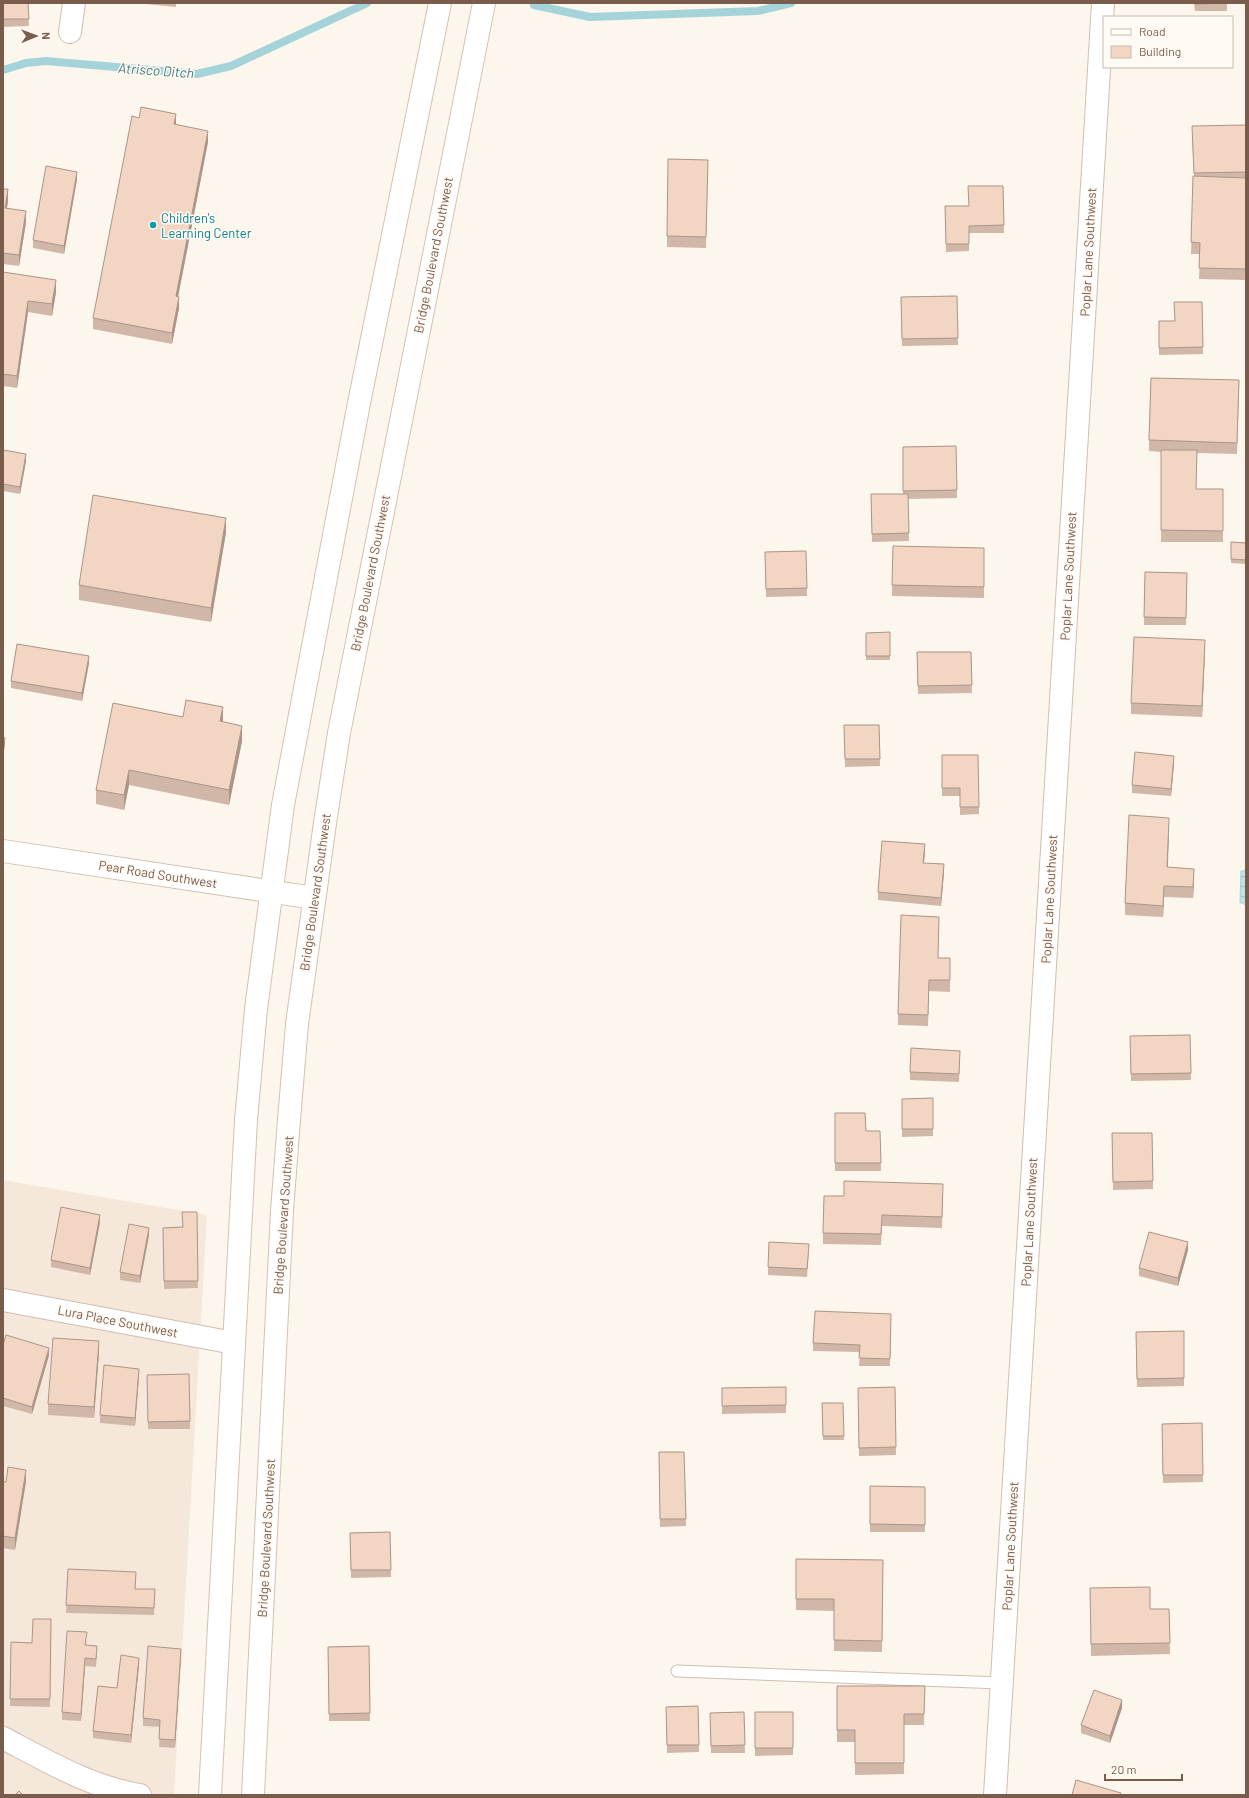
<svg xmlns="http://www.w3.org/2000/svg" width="1249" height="1798" viewBox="0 0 1249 1798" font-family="Barlow,sans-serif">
<defs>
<pattern id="water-waves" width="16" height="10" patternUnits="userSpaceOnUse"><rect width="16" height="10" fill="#bfe3e8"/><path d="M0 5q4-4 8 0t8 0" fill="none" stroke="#a0bbbe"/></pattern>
</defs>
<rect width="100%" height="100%" fill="#fdf6ec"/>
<path fill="#f5e8da" d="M 3,1180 L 207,1215 L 174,1795 L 3,1795 Z"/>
<path fill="url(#water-waves)" stroke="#a5d3da" d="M 1246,868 L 1246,906 L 1243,903 L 1240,903 L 1241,871 L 1244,871 Z"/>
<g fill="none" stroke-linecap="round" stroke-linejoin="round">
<path stroke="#a5d3da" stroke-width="8" d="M 534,5 L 590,17 L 758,11 L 791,3
M 3,70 L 26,63 L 46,61 L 197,74 L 231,66 L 367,3"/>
<defs>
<path id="lane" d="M 677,1671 L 1002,1683"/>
<path id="street" d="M 70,32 L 74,3
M 3,851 L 314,898
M 3,1300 L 234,1343
M 3,1738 C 47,1761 90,1787 140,1795
M 995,1795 L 1103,3"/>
<path id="secondary" d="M 210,1795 L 246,1120 L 256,1009 L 283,805 L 359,403 L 440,3
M 253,1795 L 282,1211 L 289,1120 L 297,1024 L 325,823 L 339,733 L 484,3"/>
</defs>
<use href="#lane" stroke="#d1beb0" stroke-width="13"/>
<use href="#street" stroke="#d1beb0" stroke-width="24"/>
<use href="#secondary" stroke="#d6c0b0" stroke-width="24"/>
<use href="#lane" stroke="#fff" stroke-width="11"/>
<use href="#street" stroke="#fff" stroke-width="22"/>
<use href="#secondary" stroke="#fff" stroke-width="22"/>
</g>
<path fill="#d1b7a8" d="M 3,3 L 28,3 L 29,26 L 3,27 Z
M 136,3 L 176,3 L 176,7 Z
M 1194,3 L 1227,3 L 1227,11 L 1195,11 Z
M 176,125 L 208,142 L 178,297 L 179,308 L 172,344 L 93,329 L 93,318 Z
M 1246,125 L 1246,280 L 1199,279 L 1200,254 L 1191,254 L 1194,176 L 1192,137 Z
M 708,160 L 706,248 L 667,247 L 667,236 Z
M 77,179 L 64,254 L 33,248 L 33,240 Z
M 1003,186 L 1004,233 L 969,233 L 969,251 L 946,252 L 945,206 L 969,206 Z
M 3,189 L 8,201 L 7,208 L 26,222 L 19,266 L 3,264 Z
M 3,272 L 56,292 L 52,316 L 28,312 L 17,388 L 3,386 Z
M 957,296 L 958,345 L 902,346 L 901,297 Z
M 1202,302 L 1203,354 L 1159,355 L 1159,321 L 1174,321 Z
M 1239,392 L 1237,454 L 1197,453 L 1196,489 L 1223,489 L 1223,542 L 1161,542 L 1161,452 L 1149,451 L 1149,440 Z
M 956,446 L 957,498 L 908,499 L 909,541 L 872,542 L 871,494 L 903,494 L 903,447 Z
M 3,450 L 26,461 L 20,494 L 3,491 Z
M 226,532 L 211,622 L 79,600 L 79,585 Z
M 1231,542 L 1246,543 L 1246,564 L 1231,563 Z
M 984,548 L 984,598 L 892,596 L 892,585 Z
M 806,551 L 807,596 L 766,597 L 765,552 Z
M 1145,572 L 1187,573 L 1186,625 L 1144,625 Z
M 890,632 L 890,660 L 866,660 L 866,633 Z
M 1205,651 L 1202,717 L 1131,714 L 1131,703 Z
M 917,652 L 971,652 L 972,693 L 918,694 Z
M 89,663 L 82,701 L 11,688 L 11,681 Z
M 183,717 L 223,722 L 242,741 L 229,805 L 129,785 L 124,810 L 96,804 L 96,790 Z
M 844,725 L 879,725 L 880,766 L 845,767 Z
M 942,755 L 978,755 L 979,814 L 960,815 L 960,796 L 942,796 Z
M 1174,764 L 1171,796 L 1132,793 L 1132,785 Z
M 1169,829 L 1168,867 L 1194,880 L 1193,898 L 1164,897 L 1163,917 L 1125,915 L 1125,903 Z
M 925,852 L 924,863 L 944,872 L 941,906 L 878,900 L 878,892 Z
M 938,958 L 950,958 L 950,992 L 929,991 L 928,1026 L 898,1025 L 898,1014 Z
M 1190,1035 L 1191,1080 L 1131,1081 L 1130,1036 Z
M 960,1058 L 959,1082 L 910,1080 L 910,1072 Z
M 933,1098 L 933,1136 L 902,1137 L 902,1099 Z
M 835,1113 L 866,1131 L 880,1131 L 881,1171 L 835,1171 Z
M 1112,1133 L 1152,1133 L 1153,1189 L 1113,1190 Z
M 943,1195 L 942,1228 L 882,1226 L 881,1245 L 823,1244 L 823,1233 L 844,1196 Z
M 197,1212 L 198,1288 L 164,1289 L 163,1228 L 182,1227 Z
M 100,1222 L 90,1275 L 51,1267 L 51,1260 Z
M 149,1235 L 140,1283 L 120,1280 L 120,1272 Z
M 1188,1250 L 1178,1286 L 1139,1276 L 1139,1268 Z
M 809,1251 L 807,1277 L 768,1275 L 768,1267 Z
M 891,1322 L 890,1366 L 859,1366 L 860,1352 L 813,1351 L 813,1343 Z
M 1184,1331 L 1184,1386 L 1137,1387 L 1136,1332 Z
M 3,1345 L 49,1355 L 32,1414 L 3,1406 Z
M 99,1352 L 94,1418 L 48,1415 L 48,1404 Z
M 189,1374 L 190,1429 L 148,1429 L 147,1375 Z
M 139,1376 L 135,1426 L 100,1423 L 100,1415 Z
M 786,1387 L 786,1413 L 722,1414 L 722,1388 Z
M 895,1387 L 896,1455 L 859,1456 L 858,1388 Z
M 822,1403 L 843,1403 L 844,1440 L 823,1440 Z
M 1202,1423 L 1203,1482 L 1163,1483 L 1162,1424 Z
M 659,1452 L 684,1452 L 686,1526 L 660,1527 Z
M 26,1481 L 15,1550 L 3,1548 L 3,1482 L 6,1482 Z
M 870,1486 L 925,1487 L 925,1532 L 870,1532 Z
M 390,1532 L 391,1577 L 351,1578 L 350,1533 Z
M 796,1559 L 883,1560 L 882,1652 L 834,1651 L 834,1611 L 796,1610 Z
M 68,1569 L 135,1589 L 155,1589 L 154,1615 L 66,1613 Z
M 1090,1588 L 1150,1609 L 1169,1609 L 1170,1654 L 1091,1656 Z
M 51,1619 L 50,1707 L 10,1706 L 11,1642 L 32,1643 Z
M 87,1640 L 86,1646 L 97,1654 L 96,1667 L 85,1666 L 81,1721 L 62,1720 L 62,1712 Z
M 369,1646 L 370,1721 L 329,1721 L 328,1647 Z
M 181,1656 L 175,1748 L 159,1747 L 160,1727 L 143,1726 L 143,1718 Z
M 139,1665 L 131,1743 L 93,1738 L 93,1731 L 117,1688 Z
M 837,1686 L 925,1686 L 924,1725 L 904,1725 L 904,1774 L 855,1775 L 855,1742 L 837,1742 Z
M 698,1706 L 699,1752 L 667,1753 L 666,1707 Z
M 1122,1708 L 1110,1743 L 1081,1733 L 1081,1725 Z
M 744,1712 L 745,1753 L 711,1753 L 710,1713 Z
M 755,1712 L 793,1712 L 793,1755 L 755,1756 Z"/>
<path fill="#aa9588" d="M 176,114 L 176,125 L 174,124 Z
M 208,131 L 208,142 L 176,307 L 176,296 Z
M 77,172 L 77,179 L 64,254 L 64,246 Z
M 8,189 L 8,201 L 5,219 L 5,208 Z
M 26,211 L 26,222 L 19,266 L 19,255 Z
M 56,280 L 56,292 L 52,316 L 52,304 Z
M 179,297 L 179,308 L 172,344 L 172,333 Z
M 28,301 L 28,312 L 17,388 L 17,376 Z
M 26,454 L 26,461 L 20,494 L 20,487 Z
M 226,518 L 226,532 L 211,622 L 211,608 Z
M 1205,640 L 1205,651 L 1202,717 L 1202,706 Z
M 89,656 L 89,663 L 82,701 L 82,693 Z
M 223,707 L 223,722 L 220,721 Z
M 242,726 L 242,741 L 229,805 L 229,790 Z
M 5,738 L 5,745 L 3,756 L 3,748 Z
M 1174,756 L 1174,764 L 1171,796 L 1171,789 Z
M 129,770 L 129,785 L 124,810 L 124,795 Z
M 1169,818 L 1169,829 L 1167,879 L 1167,867 Z
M 925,844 L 925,852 L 923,870 L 923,863 Z
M 944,864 L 944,872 L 941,906 L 941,898 Z
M 1194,869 L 1194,880 L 1193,898 L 1193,887 Z
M 1164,886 L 1164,897 L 1163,917 L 1163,906 Z
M 100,1215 L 100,1222 L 90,1275 L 90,1268 Z
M 149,1228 L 149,1235 L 140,1283 L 140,1276 Z
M 1188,1242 L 1188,1250 L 1178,1286 L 1178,1278 Z
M 99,1341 L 99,1352 L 94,1418 L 94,1407 Z
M 49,1348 L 49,1355 L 32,1414 L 32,1407 Z
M 139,1369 L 139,1376 L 135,1426 L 135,1418 Z
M 26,1470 L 26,1481 L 15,1550 L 15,1538 Z
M 181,1649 L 181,1656 L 175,1748 L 175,1740 Z
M 85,1658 L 85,1666 L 81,1721 L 81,1714 Z
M 139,1658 L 139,1665 L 131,1743 L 131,1735 Z
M 1122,1700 L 1122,1708 L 1110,1743 L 1110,1736 Z"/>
<path fill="#f3d5c3" stroke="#aa9588" d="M 3,3 L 28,3 L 29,19 L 3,19 Z
M 1195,3 L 1227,3 L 1195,4 Z
M 141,107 L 176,114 L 174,124 L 208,131 L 176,296 L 179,297 L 172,333 L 93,318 L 132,116 L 139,118 Z
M 1246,125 L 1246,172 L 1194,173 L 1192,126 Z
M 668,159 L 708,160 L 706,237 L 667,236 Z
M 46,166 L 77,172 L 64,246 L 33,240 Z
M 1193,176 L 1246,178 L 1246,269 L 1199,268 L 1200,243 L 1191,242 Z
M 968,186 L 1003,186 L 1004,225 L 969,226 L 969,244 L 946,244 L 945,206 L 969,206 Z
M 3,189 L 8,189 L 5,208 L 26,211 L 19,255 L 3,253 Z
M 3,272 L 56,280 L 52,304 L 28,301 L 17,376 L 3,374 Z
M 957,296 L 958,338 L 902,339 L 901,297 Z
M 1174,302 L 1202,302 L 1203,347 L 1159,348 L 1159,321 L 1175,321 Z
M 1151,378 L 1239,380 L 1237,443 L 1149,440 Z
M 956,446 L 957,490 L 903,491 L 903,447 Z
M 3,450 L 26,454 L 20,487 L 3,484 Z
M 1161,450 L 1197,450 L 1196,489 L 1223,489 L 1223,531 L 1161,530 Z
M 871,494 L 908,494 L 909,533 L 872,534 Z
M 93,495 L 226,518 L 211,608 L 79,585 Z
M 1231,542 L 1246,543 L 1246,560 L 1231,559 Z
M 893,546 L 984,548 L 984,587 L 892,585 Z
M 806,551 L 807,588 L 766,589 L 765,552 Z
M 1145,572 L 1187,573 L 1186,618 L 1144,617 Z
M 890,632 L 890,656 L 866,656 L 866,633 Z
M 1134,637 L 1205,640 L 1202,706 L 1131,703 Z
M 17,644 L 89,656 L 82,693 L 11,681 Z
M 917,652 L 971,652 L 972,685 L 918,686 Z
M 186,700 L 223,707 L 220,721 L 242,726 L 229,790 L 129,770 L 124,795 L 96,790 L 113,703 L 183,717 Z
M 844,725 L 879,725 L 880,759 L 845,759 Z
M 3,737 L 5,738 L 3,748 Z
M 1135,752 L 1174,756 L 1171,789 L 1132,785 Z
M 942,755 L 978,755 L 979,807 L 960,807 L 960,788 L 942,788 Z
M 1129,815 L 1169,818 L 1167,867 L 1194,869 L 1193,887 L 1164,886 L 1163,906 L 1125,903 Z
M 882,841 L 925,844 L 923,863 L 944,864 L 941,898 L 878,892 Z
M 901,915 L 939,917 L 938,958 L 950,958 L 950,980 L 929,980 L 928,1015 L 898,1014 Z
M 1190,1035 L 1191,1073 L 1131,1074 L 1130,1036 Z
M 911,1048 L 960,1051 L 959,1074 L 910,1072 Z
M 933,1098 L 933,1129 L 902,1129 L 902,1099 Z
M 835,1113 L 865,1113 L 866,1131 L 880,1131 L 881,1163 L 835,1163 Z
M 1112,1133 L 1152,1133 L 1153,1181 L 1113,1182 Z
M 844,1181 L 943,1184 L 942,1217 L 882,1215 L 881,1234 L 823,1233 L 824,1196 L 844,1196 Z
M 61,1207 L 100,1215 L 90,1268 L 51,1260 Z
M 182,1212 L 197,1212 L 198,1281 L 164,1281 L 163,1228 L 183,1227 Z
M 129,1224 L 149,1228 L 140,1276 L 120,1272 Z
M 1149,1232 L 1188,1242 L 1178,1278 L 1139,1268 Z
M 769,1242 L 809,1244 L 807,1269 L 768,1267 Z
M 815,1311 L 891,1314 L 890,1359 L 859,1358 L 860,1345 L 813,1343 Z
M 1184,1331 L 1184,1378 L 1137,1379 L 1136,1332 Z
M 6,1335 L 49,1348 L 32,1407 L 3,1398 L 3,1345 Z
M 53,1338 L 99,1341 L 94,1407 L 48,1404 Z
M 104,1365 L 139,1369 L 135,1418 L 100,1415 Z
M 189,1374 L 190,1421 L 148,1422 L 147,1375 Z
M 786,1387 L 786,1405 L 722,1406 L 722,1388 Z
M 895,1387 L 896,1447 L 859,1448 L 858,1388 Z
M 822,1403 L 843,1403 L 844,1436 L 823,1436 Z
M 1202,1423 L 1203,1475 L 1163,1475 L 1162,1424 Z
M 659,1452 L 684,1452 L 686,1519 L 660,1519 Z
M 8,1467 L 26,1470 L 15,1538 L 3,1536 L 3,1482 L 6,1482 Z
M 870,1486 L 925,1487 L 925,1525 L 870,1524 Z
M 390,1532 L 391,1570 L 351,1570 L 350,1533 Z
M 796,1559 L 883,1560 L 882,1641 L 834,1640 L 834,1599 L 796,1599 Z
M 68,1569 L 136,1572 L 135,1589 L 155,1589 L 154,1608 L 66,1605 Z
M 1150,1587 L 1150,1609 L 1169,1609 L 1170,1643 L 1091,1644 L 1090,1588 Z
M 33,1619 L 51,1619 L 50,1699 L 10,1699 L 11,1642 L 32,1643 Z
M 67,1631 L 87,1632 L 85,1645 L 97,1646 L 96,1659 L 85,1658 L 81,1714 L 62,1712 Z
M 148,1646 L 181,1649 L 175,1740 L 159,1739 L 160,1720 L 143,1718 Z
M 369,1646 L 370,1713 L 329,1714 L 328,1647 Z
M 121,1655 L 139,1658 L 131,1735 L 93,1731 L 98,1686 L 117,1688 Z
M 837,1686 L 925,1686 L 924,1714 L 904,1714 L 904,1763 L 855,1763 L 855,1730 L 837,1730 Z
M 1094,1690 L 1122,1700 L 1110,1736 L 1081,1725 Z
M 698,1706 L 699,1745 L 667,1745 L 666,1707 Z
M 744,1712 L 745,1745 L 711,1746 L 710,1713 Z
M 755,1712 L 793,1712 L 793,1748 L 755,1748 Z
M 1076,1780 L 1121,1793 L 1120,1795 L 1072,1795 Z
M 19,1791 L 23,1795 L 15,1795 Z"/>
<circle fill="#0f9aa8" stroke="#fffaf3" stroke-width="1.5" cx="153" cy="225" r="4"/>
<g text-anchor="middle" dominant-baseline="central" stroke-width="3" stroke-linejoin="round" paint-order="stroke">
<g font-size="13" fill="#0d838f" stroke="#fffaf3" text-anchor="start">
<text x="161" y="218">Children's<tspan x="161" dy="15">Learning Center</tspan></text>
</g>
<g font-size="13" fill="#7a5c4d" stroke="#fffaf3">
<text transform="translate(1088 252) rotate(-87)">Poplar Lane Southwest</text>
<text transform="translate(433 255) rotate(-79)">Bridge Boulevard Southwest</text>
<text transform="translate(370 573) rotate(-79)">Bridge Boulevard Southwest</text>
<text transform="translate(1068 576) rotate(-87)">Poplar Lane Southwest</text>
<text transform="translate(158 874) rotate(9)">Pear Road Southwest</text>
<text transform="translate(315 892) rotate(-82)">Bridge Boulevard Southwest</text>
<text transform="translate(1049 899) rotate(-87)">Poplar Lane Southwest</text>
<text transform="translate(283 1215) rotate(-86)">Bridge Boulevard Southwest</text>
<text transform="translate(1029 1222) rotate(-87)">Poplar Lane Southwest</text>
<text transform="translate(118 1321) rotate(11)">Lura Place Southwest</text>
<text transform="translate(266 1538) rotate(-87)">Bridge Boulevard Southwest</text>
<text transform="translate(1010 1546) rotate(-87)">Poplar Lane Southwest</text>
</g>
<g font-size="14" font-style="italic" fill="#437c86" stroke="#fffaf3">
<text transform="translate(156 70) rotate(4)">Atrisco Ditch</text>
</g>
</g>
<rect width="1249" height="1798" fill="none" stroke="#7a5c4d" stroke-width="8"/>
<rect x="1103" y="16" width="130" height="52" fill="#fffaf3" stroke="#cabbb1"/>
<rect x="1111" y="29" width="20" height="6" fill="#ffffff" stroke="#cabbb1"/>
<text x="1139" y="36" font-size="12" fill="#7a5c4d">Road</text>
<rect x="1111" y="46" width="20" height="12" fill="#f3d5c3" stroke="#cabbb1"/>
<text x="1139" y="56" font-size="12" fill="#7a5c4d">Building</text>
<g transform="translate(36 36) rotate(89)" stroke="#fffaf3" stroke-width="3" paint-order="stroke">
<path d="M0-3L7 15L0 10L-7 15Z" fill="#7a5c4d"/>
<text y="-6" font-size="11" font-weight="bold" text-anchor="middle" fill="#7a5c4d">N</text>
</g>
<path d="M1105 1774v6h77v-6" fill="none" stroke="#7a5c4d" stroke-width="2"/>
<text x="1111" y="1774" font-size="12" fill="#7a5c4d" stroke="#fffaf3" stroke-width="3" paint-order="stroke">20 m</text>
</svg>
